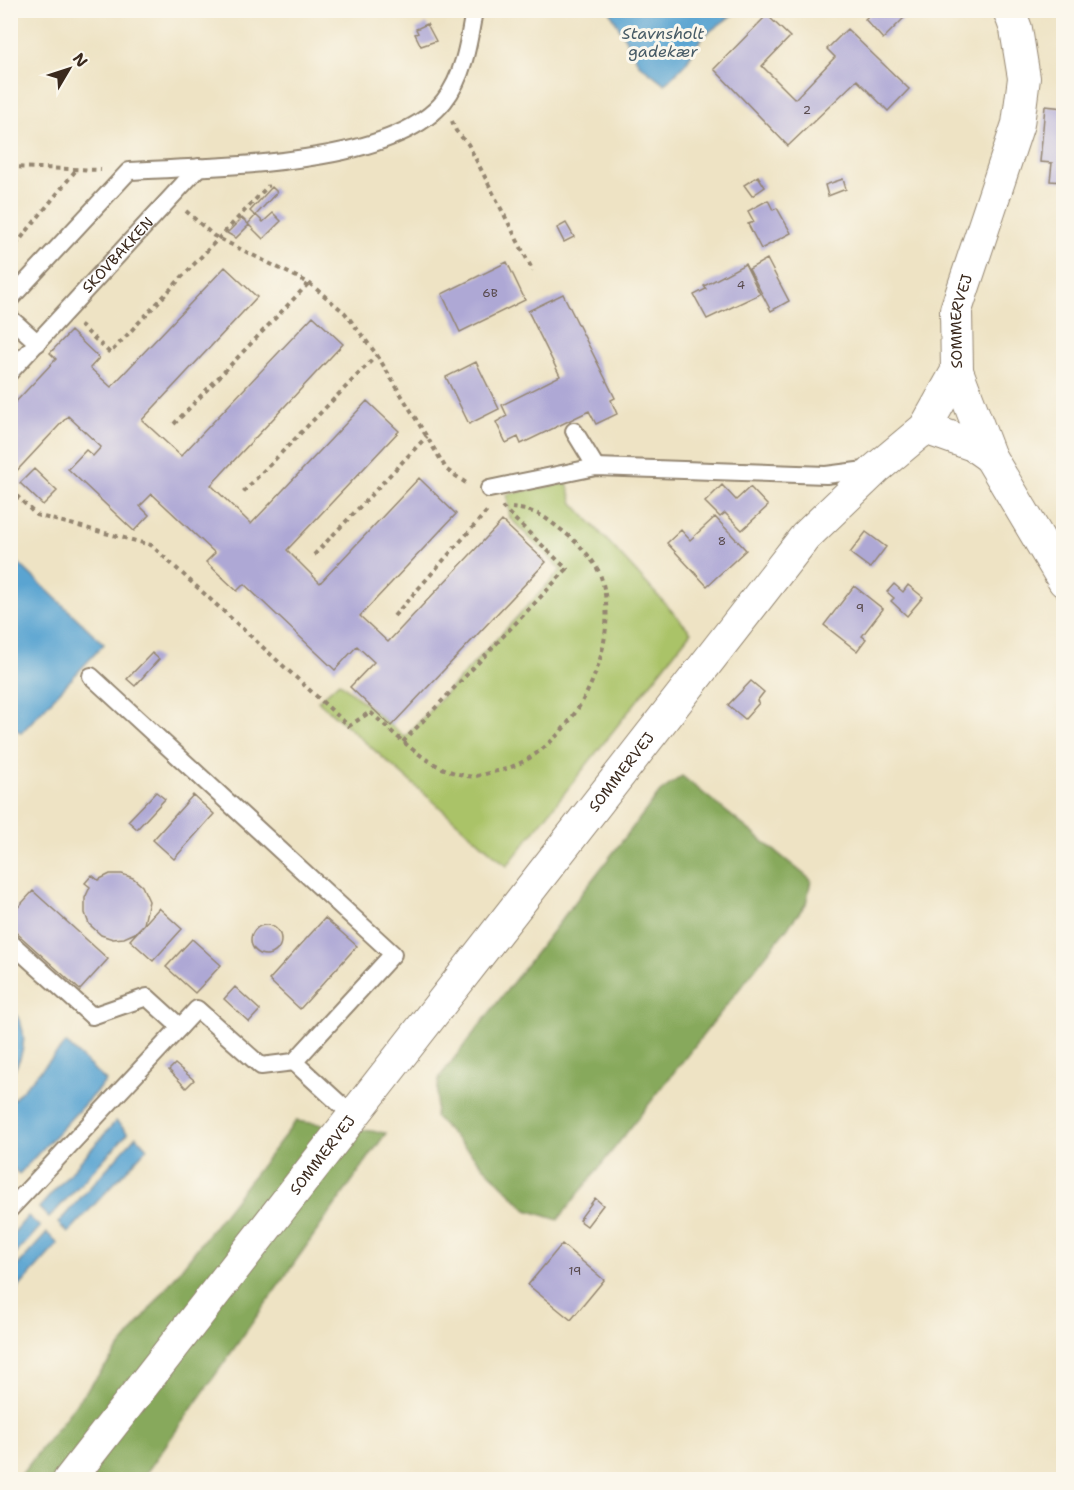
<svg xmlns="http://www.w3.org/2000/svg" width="1074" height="1490" viewBox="0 0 1074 1490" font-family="'Shantell Sans',sans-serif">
<rect width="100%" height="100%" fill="#fbf7ec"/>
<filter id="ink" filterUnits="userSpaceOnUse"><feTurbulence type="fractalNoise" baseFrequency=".0167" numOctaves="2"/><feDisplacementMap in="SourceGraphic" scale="12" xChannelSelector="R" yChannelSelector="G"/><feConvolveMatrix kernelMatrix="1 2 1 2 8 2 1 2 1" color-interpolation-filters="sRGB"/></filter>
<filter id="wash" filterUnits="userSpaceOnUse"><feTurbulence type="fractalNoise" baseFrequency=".008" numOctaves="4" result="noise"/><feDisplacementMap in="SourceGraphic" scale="24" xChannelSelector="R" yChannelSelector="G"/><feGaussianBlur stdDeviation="1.35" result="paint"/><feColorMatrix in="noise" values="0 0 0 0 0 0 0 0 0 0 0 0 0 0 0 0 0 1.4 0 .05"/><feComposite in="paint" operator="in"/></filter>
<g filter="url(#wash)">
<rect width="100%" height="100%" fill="#eee3c4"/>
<path fill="#aac368" stroke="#727643" stroke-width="1.5" d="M 567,483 L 573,503 L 691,632 L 507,866 L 318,701 L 339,682 L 405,737 L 561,570 L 510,518 L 507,494 Z"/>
<path fill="#87a95c" stroke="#616a3d" stroke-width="1.5" d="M 682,776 L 811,880 L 806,904 L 558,1220 L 527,1210 L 435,1117 L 439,1078 L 660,792 Z
M 296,1121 L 386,1133 L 142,1479 L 17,1480 Z"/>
<path fill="#5aa4d1" stroke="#4a6778" stroke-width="1.5" d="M 610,11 L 738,11 L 702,37 L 686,63 L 665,84 L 639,64 Z
M 11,556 L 104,644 L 21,733 L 11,724 Z
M 10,1007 C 30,1028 26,1053 11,1075 Z
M 66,1043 L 106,1081 L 19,1174 L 11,1166 L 11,1102 Z
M 116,1121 L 128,1133 L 49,1218 L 39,1208 Z
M 136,1136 L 147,1148 L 68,1233 L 58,1223 Z
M 28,1216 L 40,1227 L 11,1259 L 11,1236 Z
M 47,1233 L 58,1244 L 11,1296 L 11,1273 Z"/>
<g id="blocks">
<path fill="#aea8d5" d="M 875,10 L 907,10 L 909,13 L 883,39 L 865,19 Z
M 767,15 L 790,37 L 762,66 L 795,99 L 835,57 L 827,49 L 847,29 L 909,89 L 888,111 L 857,80 L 788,146 L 714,69 Z
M 427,24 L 436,41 L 421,46 L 415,34 L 418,33 L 416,29 Z
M 1045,106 L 1064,108 L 1064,182 L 1050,181 L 1052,163 L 1040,162 Z
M 758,176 L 765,187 L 752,196 L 744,185 Z
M 843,179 L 846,189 L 828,196 L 825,185 Z
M 272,187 L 277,192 L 255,216 L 250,211 Z
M 768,200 L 773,210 L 777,208 L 791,233 L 761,249 L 748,224 L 754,222 L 748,211 Z
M 273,213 L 281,221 L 263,239 L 249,225 L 236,238 L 227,233 L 242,218 L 248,224 L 256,215 L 263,222 Z
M 566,223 L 574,237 L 564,242 L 557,228 Z
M 767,259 L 789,301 L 771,311 L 749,269 Z
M 507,262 L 525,300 L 460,332 L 442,294 Z
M 745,264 L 760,294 L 707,319 L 694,295 L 706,289 L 704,286 Z
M 225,267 L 257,297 L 142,420 L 181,456 L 313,316 L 343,344 L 211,485 L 251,524 L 367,401 L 399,431 L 287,550 L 320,583 L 419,478 L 456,514 L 360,616 L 388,642 L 502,521 L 546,562 L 391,726 L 350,687 L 374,662 L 357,646 L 335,670 L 244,584 L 237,591 L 206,562 L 215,553 L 152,494 L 140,506 L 149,515 L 134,531 L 68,469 L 86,450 L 93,456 L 101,447 L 68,416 L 10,478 L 10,408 L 56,359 L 50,353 L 71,331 L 99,358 L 90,368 L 111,387 Z
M 563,294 L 615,398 L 611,400 L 617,414 L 596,424 L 589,411 L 521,444 L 518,437 L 506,443 L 496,422 L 507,416 L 502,405 L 560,376 L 528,311 Z
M 476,362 L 499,409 L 469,424 L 446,377 Z
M 34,469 L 57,491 L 43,505 L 20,483 Z
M 722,485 L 736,500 L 750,487 L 768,506 L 742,530 L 725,513 L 720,517 L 705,502 Z
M 715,517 L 746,550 L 707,586 L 667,543 L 681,530 L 690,540 Z
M 866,532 L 886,547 L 870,568 L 850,553 Z
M 894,584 L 903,592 L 908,585 L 923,597 L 907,616 L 891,601 L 894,598 L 887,592 Z
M 854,586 L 883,609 L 862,636 L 866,639 L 857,651 L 824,625 Z
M 152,653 L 159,659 L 135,686 L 127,679 Z
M 751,681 L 764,692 L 757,701 L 759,703 L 745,719 L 728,705 Z
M 156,792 L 165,799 L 137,829 L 128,821 Z
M 193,795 L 214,814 L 174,859 L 153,840 Z
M 110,874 L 122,874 L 133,878 L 142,886 L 149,901 L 144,924 L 135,933 L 124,938 L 113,939 L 101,935 L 89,924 L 85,913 L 85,898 L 90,887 L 85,883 L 92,875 L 98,880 Z
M 33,891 L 108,959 L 80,990 L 10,927 L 10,916 Z
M 159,908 L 182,929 L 153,961 L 130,940 Z
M 325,918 L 357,946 L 300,1009 L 269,980 Z
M251 940a15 15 0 1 1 30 0a15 15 0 1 1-30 0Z
M 192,939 L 221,965 L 195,993 L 166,967 Z
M 235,987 L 260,1010 L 249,1022 L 224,999 Z
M 175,1064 L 194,1080 L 186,1088 L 169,1070 Z
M 595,1198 L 603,1205 L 587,1226 L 579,1220 Z
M 562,1244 L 604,1280 L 571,1320 L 528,1285 Z"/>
</g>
</g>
<g filter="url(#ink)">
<use href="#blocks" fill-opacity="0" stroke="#948671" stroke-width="1.5"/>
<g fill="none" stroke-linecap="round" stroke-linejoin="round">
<defs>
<g id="lane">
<path d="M 10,299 L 129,171 C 210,166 391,168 444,101 C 464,76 469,41 474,10"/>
<path d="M 10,318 L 38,343"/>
<path id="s1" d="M 10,372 L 199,167"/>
<path d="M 574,431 L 596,467"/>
<path d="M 489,489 L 596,467 L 826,475 L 873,469"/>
<path d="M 91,676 L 393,954 L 294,1062 L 353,1116"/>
<path d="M 10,942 L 92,1016 L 147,997 L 180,1027"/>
<path d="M 10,1209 L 197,1009 L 261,1066 L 294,1062"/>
</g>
<g id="street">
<path d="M 957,371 L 990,457 L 1064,581"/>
<path d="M 925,428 L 973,445 L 990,457"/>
<path id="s2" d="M 69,1480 L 805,537 L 877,468 L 925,428 L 957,371 L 956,310 L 1018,124 L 1024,78 L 1016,29 L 1009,10"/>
</g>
</defs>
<use href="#lane" stroke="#948671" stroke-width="20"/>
<use href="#street" stroke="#948671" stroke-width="34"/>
<path stroke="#948671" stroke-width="4" stroke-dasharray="4.5 4.5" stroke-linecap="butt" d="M 452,121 L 456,131 L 468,144 L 533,271
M 10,167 L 101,170
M 186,211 L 214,236 L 309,283 L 345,313 L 377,355 L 447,470 L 469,485
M 10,252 L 76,170
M 80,325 L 110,353 L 269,185
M 174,424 L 309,283
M 10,489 L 36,515 L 151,545 L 349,726 L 370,712 C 400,738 426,768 467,776 C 476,778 489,772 498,771 C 572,754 624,649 601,577 C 595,560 578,543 564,532 C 543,516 539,511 512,508
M 243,492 L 377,355
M 314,555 L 427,436
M 394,616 L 489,509
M 403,742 L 567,569 L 502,507"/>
<use href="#lane" stroke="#fff" stroke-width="16"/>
<use href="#street" stroke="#fff" stroke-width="32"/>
</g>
</g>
<g text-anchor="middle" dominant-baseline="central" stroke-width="6" stroke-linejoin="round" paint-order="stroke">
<g font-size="12" fill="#584a4c">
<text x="807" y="110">2</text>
<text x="741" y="285">4</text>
<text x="490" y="293">6B</text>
<text x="722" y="541">8</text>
<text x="860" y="608">9</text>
<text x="575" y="1271">19</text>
</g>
<g font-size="15" fill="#3b2a1e" stroke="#fbf7ec">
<text stroke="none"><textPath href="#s1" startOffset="159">SKOVBAKKEN</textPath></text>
<text stroke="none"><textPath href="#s2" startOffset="1474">SOMMERVEJ</textPath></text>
<text stroke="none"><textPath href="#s2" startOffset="898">SOMMERVEJ</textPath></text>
<text stroke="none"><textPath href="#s2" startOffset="412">SOMMERVEJ</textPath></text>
</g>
<g font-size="16" font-style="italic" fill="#475b66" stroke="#fbf7ec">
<text x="663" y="33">Stavnsholt<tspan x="663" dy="18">gadekær</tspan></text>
</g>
</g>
<rect width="1074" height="1490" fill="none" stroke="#fbf7ec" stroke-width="36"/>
<g transform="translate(69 69) rotate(51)" stroke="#fbf7ec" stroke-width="4.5" paint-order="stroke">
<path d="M0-4.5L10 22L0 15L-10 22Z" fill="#3b2a1e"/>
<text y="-9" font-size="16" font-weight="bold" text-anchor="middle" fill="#3b2a1e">N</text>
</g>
</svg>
